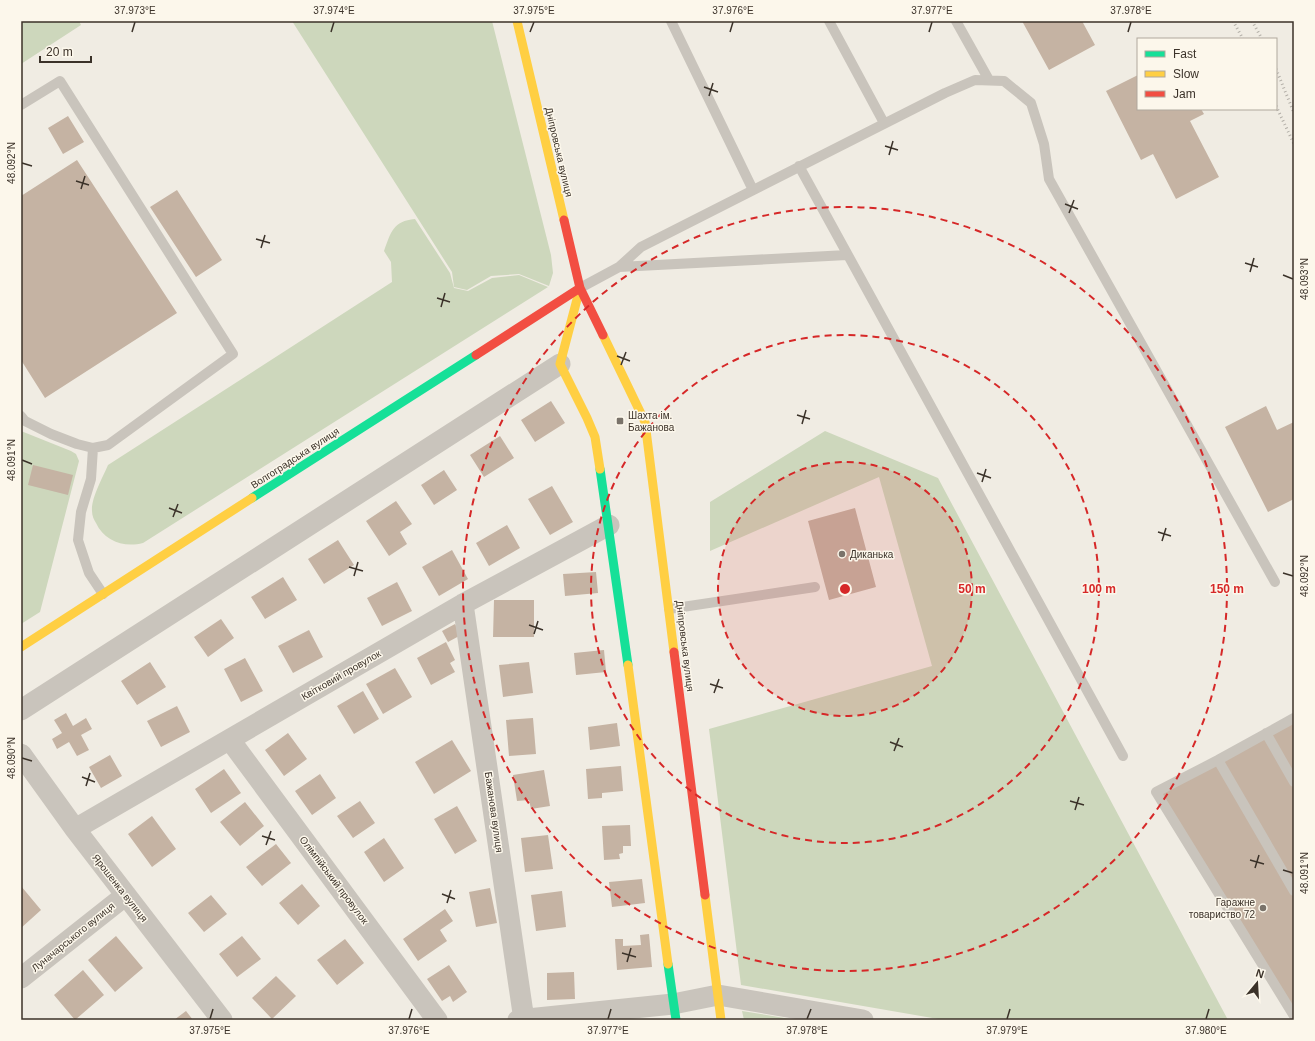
<svg xmlns="http://www.w3.org/2000/svg" width="1315" height="1041" viewBox="0 0 1315 1041" font-family="Helvetica,sans-serif">
<rect width="100%" height="100%" fill="#f0ece3"/>
<path fill="#cdd7bc" d="M 21,21 L 79,21 L 81,25 L 21,64 Z
M 292,21 L 492,21 L 551,255 L 553,273 L 549,286 L 519,274 L 491,276 L 467,290 L 454,287 L 452,272 Z
M 415,219 L 450,273 L 454,288 L 468,291 L 492,278 L 519,275 L 548,287 L 143,543 C 124,548 104,541 96,523 C 94,520 92,516 92,511 C 91,498 103,477 108,465 L 392,282 L 391,262 L 384,251 C 391,232 393,221 415,219 Z
M 21,431 L 71,451 L 76,454 L 79,461 L 40,612 L 21,624 Z
M 825,431 L 938,478 L 1228,1020 L 944,1020 L 741,985 L 709,729 L 932,666 L 879,477 L 710,551 L 710,502 Z
M 742,1011 L 797,1020 L 744,1020 Z"/>
<path fill="#c5b3a3" d="M 1022,21 L 1082,21 L 1095,45 L 1049,70 Z
M 1138,75 L 1138,109 L 1201,109 L 1204,114 L 1190,121 L 1219,177 L 1176,199 L 1153,154 L 1141,160 L 1106,91 Z
M 68,116 L 84,142 L 63,154 L 48,128 Z
M 77,160 L 177,313 L 45,398 L 21,360 L 21,196 Z
M 177,190 L 222,260 L 196,277 L 150,207 Z
M 551,401 L 565,423 L 535,442 L 521,420 Z
M 1266,406 L 1277,430 L 1294,422 L 1294,499 L 1268,512 L 1225,427 Z
M 500,436 L 514,458 L 484,477 L 470,455 Z
M 33,465 L 73,475 L 68,495 L 28,485 Z
M 444,470 L 457,490 L 434,505 L 421,485 Z
M 552,486 L 573,522 L 550,535 L 528,499 Z
M 396,501 L 412,524 L 400,532 L 407,544 L 389,556 L 366,521 Z
M 855,508 L 876,587 L 829,600 L 808,521 Z
M 507,525 L 520,548 L 489,566 L 476,543 Z
M 338,540 L 354,565 L 324,584 L 308,559 Z
M 452,550 L 468,579 L 439,596 L 422,567 Z
M 596,572 L 598,593 L 565,596 L 563,574 Z
M 283,577 L 297,600 L 265,619 L 251,597 Z
M 397,582 L 412,611 L 382,626 L 367,598 Z
M 494,600 L 534,600 L 534,637 L 493,637 Z
M 221,619 L 234,638 L 208,657 L 194,637 Z
M 455,624 L 461,635 L 448,642 L 442,631 Z
M 309,630 L 323,657 L 293,673 L 278,646 Z
M 446,642 L 455,660 L 450,663 L 455,672 L 431,685 L 417,658 Z
M 604,650 L 606,672 L 576,675 L 574,653 Z
M 245,658 L 263,691 L 241,702 L 224,669 Z
M 150,662 L 166,687 L 137,705 L 121,681 Z
M 529,662 L 533,693 L 503,697 L 499,665 Z
M 395,668 L 412,697 L 383,714 L 366,684 Z
M 363,691 L 379,719 L 354,734 L 337,706 Z
M 177,706 L 190,732 L 161,747 L 147,721 Z
M 66,713 L 73,726 L 86,718 L 92,729 L 81,735 L 89,750 L 77,756 L 69,742 L 57,749 L 52,739 L 62,733 L 54,720 Z
M 533,718 L 536,754 L 509,756 L 506,720 Z
M 1294,718 L 1294,1016 L 1156,792 Z
M 617,723 L 620,746 L 590,750 L 588,727 Z
M 288,733 L 307,759 L 284,776 L 265,750 Z
M 452,740 L 471,771 L 434,794 L 415,762 Z
M 110,755 L 122,776 L 101,788 L 89,767 Z
M 621,766 L 623,791 L 602,793 L 602,798 L 588,799 L 586,769 Z
M 224,769 L 241,793 L 211,813 L 195,789 Z
M 544,770 L 550,806 L 531,809 L 529,800 L 517,801 L 513,775 Z
M 320,774 L 336,798 L 312,815 L 295,791 Z
M 360,801 L 375,823 L 353,838 L 337,816 Z
M 245,802 L 264,826 L 240,846 L 220,822 Z
M 457,806 L 477,841 L 455,854 L 434,819 Z
M 152,816 L 176,849 L 152,867 L 128,834 Z
M 630,825 L 631,846 L 623,846 L 623,853 L 619,854 L 620,859 L 604,860 L 602,826 Z
M 548,835 L 553,869 L 525,872 L 521,838 Z
M 384,838 L 404,868 L 384,882 L 364,852 Z
M 276,844 L 291,863 L 262,886 L 246,867 Z
M 642,879 L 645,903 L 612,907 L 609,882 Z
M 302,884 L 320,906 L 298,925 L 279,903 Z
M 21,886 L 41,910 L 21,928 Z
M 490,888 L 497,923 L 476,927 L 469,892 Z
M 562,891 L 566,927 L 536,931 L 531,895 Z
M 211,895 L 227,914 L 204,932 L 188,913 Z
M 445,909 L 453,921 L 440,930 L 447,941 L 418,961 L 403,939 Z
M 649,934 L 652,967 L 617,970 L 615,939 L 623,939 L 623,946 L 641,945 L 640,935 Z
M 116,936 L 143,968 L 115,992 L 88,960 Z
M 242,936 L 261,959 L 237,977 L 219,954 Z
M 345,939 L 364,963 L 337,985 L 317,960 Z
M 449,965 L 467,992 L 453,1002 L 450,996 L 442,1001 L 427,979 Z
M 83,970 L 104,995 L 75,1020 L 54,995 Z
M 574,972 L 575,999 L 547,1000 L 547,973 Z
M 276,976 L 296,996 L 272,1019 L 252,998 Z
M 186,1011 L 193,1020 L 174,1020 Z"/>
<g fill="none" stroke-linecap="round" stroke-linejoin="round">
<path stroke="#c9c4bc" stroke-width="10" d="M 671,21 L 753,190
M 829,21 L 884,123
M 956,21 L 989,80
M 21,105 L 60,81 L 233,354 L 108,445 L 93,448 L 77,444 L 51,434 L 25,421 L 21,416
M 799,166 L 1123,756
M 619,267 L 847,255
M 580,288 L 619,267 L 641,247 L 945,93 L 975,80 L 1004,81 L 1031,103 L 1044,144 L 1049,179 L 1275,582
M 93,448 L 91,479 L 81,512 L 78,540 L 89,573 L 103,594
M 669,609 L 815,587
M 1294,718 L 1218,760 L 1156,792 L 1294,1016
M 1266,733 L 1294,782
M 1218,760 L 1294,891"/>
<path stroke="#c9c4bc" stroke-width="21" d="M 463,604 L 524,1020
M 21,710 L 560,364
M 230,740 L 437,1020
M 21,754 L 75,829 L 222,1020
M 75,829 L 463,604 L 609,525
M 21,978 L 126,895
M 518,1020 L 673,1004 L 718,995 L 863,1020"/>
<path stroke="#16e098" stroke-width="9" d="M 600,469 L 628,665
M 252,498 L 476,355
M 668,964 L 676,1020"/>
<path stroke="#ffcf43" stroke-width="9" d="M 517,21 L 564,220
M 580,288 L 560,364 L 587,418 L 595,437 L 600,469
M 603,335 L 645,422 L 674,652
M 21,647 L 252,498
M 628,665 L 668,964
M 705,895 L 721,1020"/>
<path stroke="#f24e42" stroke-width="9" d="M 564,220 L 580,288 L 603,335
M 476,355 L 580,288
M 674,652 L 705,895"/>
<path stroke="#b1ada6" stroke-width="3" stroke-dasharray="1 3" stroke-linecap="butt" d="M 1233,21 L 1243,39
M 1252,21 L 1262,39
M 1276,69 L 1294,113
M 1276,106 L 1294,144"/>
</g>
<path fill="none" stroke="#3b3229" stroke-width="1.5" d="M 132,32 L 135,22M 331,32 L 334,22M 530,32 L 534,22M 730,32 L 733,22M 929,32 L 932,22M 1128,32 L 1131,22M 704,87 L 718,92M 709,96 L 713,83M 885,146 L 898,150M 889,155 L 893,141M 22,163 L 32,166M 76,181 L 89,185M 81,189 L 85,176M 1065,204 L 1078,209M 1069,213 L 1074,200M 256,239 L 270,243M 261,248 L 265,235M 1245,263 L 1258,267M 1250,272 L 1254,258M 1283,275 L 1293,279M 437,298 L 450,302M 441,307 L 445,293M 617,356 L 630,361M 621,365 L 626,352M 797,415 L 810,419M 802,424 L 806,410M 22,460 L 32,464M 977,473 L 991,478M 982,482 L 986,469M 169,508 L 182,513M 173,517 L 178,504M 1158,532 L 1171,536M 1162,541 L 1166,528M 349,567 L 363,571M 1283,573 L 1293,576M 354,576 L 358,562M 529,625 L 543,630M 534,634 L 538,621M 710,684 L 723,688M 714,693 L 719,679M 890,742 L 903,747M 894,751 L 899,738M 22,758 L 32,761M 82,777 L 95,782M 86,786 L 90,773M 1070,801 L 1084,805M 1075,810 L 1079,797M 262,836 L 275,840M 266,845 L 271,831M 1250,860 L 1264,864M 1255,868 L 1259,855M 1283,870 L 1293,873M 442,894 L 455,899M 447,903 L 451,890M 622,953 L 636,957M 627,962 L 631,948M 210,1019 L 213,1009M 409,1019 L 412,1009M 608,1019 L 611,1009M 807,1019 L 811,1009M 1007,1019 L 1010,1009M 1206,1019 L 1209,1009"/>
<circle cx="845" cy="589" r="127" fill="#d62828" fill-opacity=".12"/>
<g fill="none" stroke="#d62828" stroke-width="2" stroke-dasharray="7 5">
<circle cx="845" cy="589" r="127"/>
<circle cx="845" cy="589" r="254"/>
<circle cx="845" cy="589" r="382"/>
</g>
<g fill="#7a736a" stroke="#fcf7eb" stroke-width="1.5">
<rect x="616" y="417" width="8" height="8" rx="2"/>
<circle cx="842" cy="554" r="4"/>
<circle cx="1263" cy="908" r="4"/>
</g>
<g text-anchor="middle" dominant-baseline="central" stroke-width="3" stroke-linejoin="round" paint-order="stroke">
<g font-size="10" fill="#3b3229" stroke="#fcf7eb">
<text transform="translate(559 152) rotate(77)">Дніпровська вулиця</text>
<text transform="translate(295 458) rotate(-33)">Волгоградська вулиця</text>
<text transform="translate(685 646) rotate(83)">Дніпровська вулиця</text>
<text transform="translate(341 675) rotate(-30)">Квітковий провулок</text>
<text transform="translate(494 812) rotate(82)">Бажанова вулиця</text>
<text transform="translate(334 880) rotate(53)">Олімпійський провулок</text>
<text transform="translate(120 888) rotate(52)">Ярошенка вулиця</text>
<text transform="translate(73 937) rotate(-39)">Луначарського вулиця</text>
</g>
<g font-size="10" fill="#3b3229" stroke="#fcf7eb" text-anchor="start">
<text x="628" y="415">Шахта ім.<tspan x="628" dy="12">Бажанова</tspan></text>
<text x="850" y="554">Диканька</text>
<text x="1255" y="902" text-anchor="end">Гаражне<tspan x="1255" dy="12">товариство 72</tspan></text>
</g>
</g>
<circle cx="845" cy="589" r="6" fill="#d62828" stroke="#fcf7eb" stroke-width="2"/>
<g font-size="12" text-anchor="middle" font-weight="bold" fill="#d62828" stroke="#fcf7eb" stroke-width="3" stroke-linejoin="round" paint-order="stroke">
<text x="972" y="593">50 m</text>
<text x="1099" y="593">100 m</text>
<text x="1227" y="593">150 m</text>
</g>
<rect width="1315" height="1041" fill="none" stroke="#fcf7eb" stroke-width="44"/>
<rect x="1137" y="38" width="140" height="72" fill="#fcf7eb" stroke="#afa89d"/>
<rect x="1145" y="51" width="20" height="6" fill="#16e098" stroke="#afa89d"/>
<text x="1173" y="58" font-size="12" fill="#3b3229">Fast</text>
<rect x="1145" y="71" width="20" height="6" fill="#ffcf43" stroke="#afa89d"/>
<text x="1173" y="78" font-size="12" fill="#3b3229">Slow</text>
<rect x="1145" y="91" width="20" height="6" fill="#f24e42" stroke="#afa89d"/>
<text x="1173" y="98" font-size="12" fill="#3b3229">Jam</text>
<g transform="translate(1257 983) rotate(18)" stroke="#fcf7eb" stroke-width="3" paint-order="stroke">
<path d="M0-3L7 15L0 10L-7 15Z" fill="#3b3229"/>
<text y="-6" font-size="11" font-weight="bold" text-anchor="middle" fill="#3b3229">N</text>
</g>
<path d="M40 56v6h51v-6" fill="none" stroke="#3b3229" stroke-width="2"/>
<text x="46" y="56" font-size="12" fill="#3b3229" stroke="#fcf7eb" stroke-width="3" paint-order="stroke">20 m</text>
<rect x="22" y="22" width="1271" height="997" fill="none" stroke="#3b3229" stroke-width="1.5"/>
<g font-size="10" text-anchor="middle" fill="#3b3229">
<text x="135" y="14">37.973°E</text>
<text x="334" y="14">37.974°E</text>
<text x="534" y="14">37.975°E</text>
<text x="733" y="14">37.976°E</text>
<text x="932" y="14">37.977°E</text>
<text x="1131" y="14">37.978°E</text>
<text transform="translate(11 163) rotate(-90)" y="4">48.092°N</text>
<text transform="translate(1304 279) rotate(-90)" y="4">48.093°N</text>
<text transform="translate(11 460) rotate(-90)" y="4">48.091°N</text>
<text transform="translate(1304 576) rotate(-90)" y="4">48.092°N</text>
<text transform="translate(11 758) rotate(-90)" y="4">48.090°N</text>
<text transform="translate(1304 873) rotate(-90)" y="4">48.091°N</text>
<text x="210" y="1034">37.975°E</text>
<text x="409" y="1034">37.976°E</text>
<text x="608" y="1034">37.977°E</text>
<text x="807" y="1034">37.978°E</text>
<text x="1007" y="1034">37.979°E</text>
<text x="1206" y="1034">37.980°E</text>
</g>
</svg>
